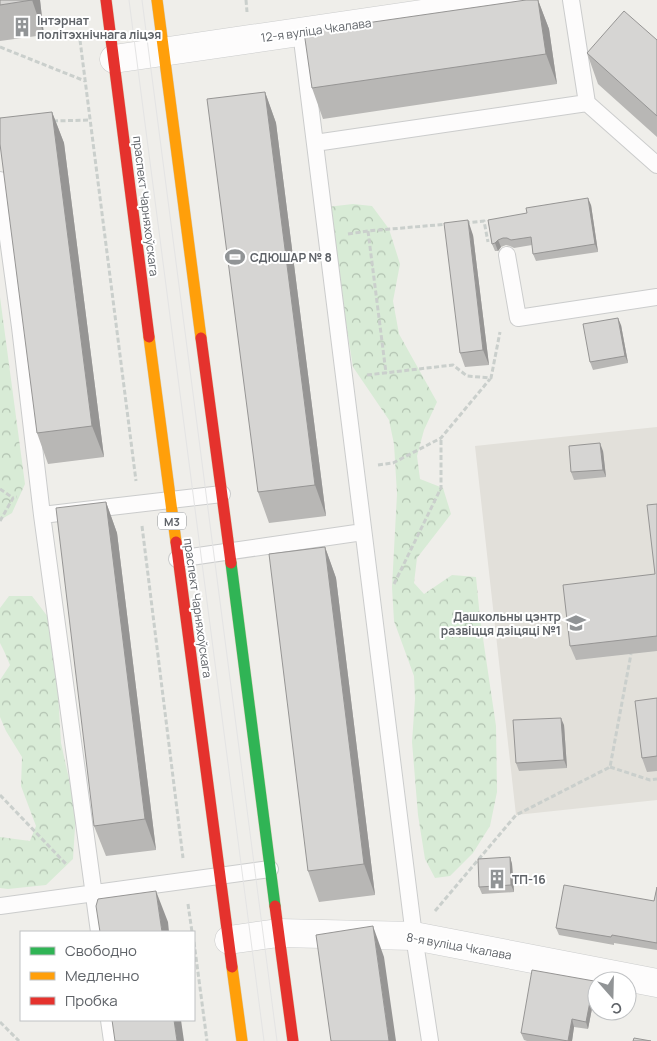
<svg xmlns="http://www.w3.org/2000/svg" width="657" height="1041" viewBox="0 0 657 1041" font-family="Manrope,sans-serif">
<defs>
<pattern id="forest-crowns" width="20" height="18" patternUnits="userSpaceOnUse" patternTransform="scale(1.25)"><rect width="20" height="18" fill="#d8ebd6"/><path d="M2 6a3 3 0 1 1 6 0M12 15a3 3 0 1 1 6 0" fill="none" stroke="#b2c2b1"/></pattern>
</defs>
<rect width="100%" height="100%" fill="#efeeea"/>
<path fill="#e2e0da" d="M 657,427 L 657,800 L 516,815 L 475,446 Z"/>
<path fill="url(#forest-crowns)" d="M 353,204 L 372,206 L 389,229 L 400,264 L 393,301 L 399,334 L 437,402 L 424,430 L 417,456 L 420,479 L 443,488 L 451,514 L 417,558 L 414,583 L 424,594 L 452,575 L 476,577 L 480,618 L 496,726 L 497,792 L 490,826 L 473,853 L 450,876 L 435,878 L 425,859 L 418,815 L 412,742 L 415,699 L 414,676 L 394,621 L 392,587 L 397,494 L 394,444 L 389,420 L 353,367 L 345,317 L 340,282 L 327,207 Z
M 0,297 L 25,484 L 12,513 L 0,520 Z
M 9,596 L 32,596 L 48,617 L 56,658 L 61,743 L 76,811 L 73,859 L 46,885 L 8,889 L 0,888 L 0,837 L 30,841 L 36,826 L 21,786 L 22,757 L 6,731 L 0,717 L 0,680 L 10,665 L 4,651 L 0,643 L 0,608 Z"/>
<g fill="none" stroke-linecap="round" stroke-linejoin="round">
<defs>
<path id="lane" d="M 571,0 L 587,103 L 657,165
M 301,32 L 414,936 L 430,1041
M 315,143 L 587,103
M 0,180 L 20,327 L 42,515 L 99,932
M 507,255 L 518,318 L 657,297
M 42,515 L 222,494
M 177,559 L 363,532
M 0,906 L 270,869
M 109,1020 L 112,1041"/>
<path id="street" d="M 114,59 L 518,0
M 229,940 L 278,933 L 414,936 L 657,983"/>
<path id="fast" d="M 231,563 L 275,906"/>
<path id="slow" d="M 157,0 L 201,338
M 149,337 L 176,542
M 232,967 L 242,1041"/>
<path id="jam" d="M 106,0 L 149,337
M 201,338 L 231,563
M 176,542 L 232,967
M 275,906 L 293,1041"/>
</defs>
<use href="#lane" stroke="#cbcccc" stroke-width="18"/>
<use href="#street" stroke="#cbcccc" stroke-width="29"/>
<use href="#fast" stroke="#d7ceb8" stroke-width="12"/>
<use href="#slow" stroke="#d7ceb8" stroke-width="12"/>
<use href="#jam" stroke="#d7ceb8" stroke-width="12"/>
<path stroke="#cacfcc" stroke-width="3" stroke-dasharray="5 2.5" stroke-linecap="butt" d="M 246,0 L 247,12
M 80,40 L 136,481
M 0,47 L 85,81
M 53,121 L 90,120
M 465,223 L 484,221 L 488,242
M 368,231 L 386,373
M 348,234 L 368,231 L 448,224
M 367,375 L 453,365 L 467,376 L 491,378 L 500,332
M 378,465 L 393,463 L 441,438 L 490,379
M 0,489 L 13,498
M 0,521 L 13,498 L 17,497
M 142,526 L 183,858
M 394,584 L 441,488 L 441,438
M 610,767 L 650,780 L 657,779
M 0,795 L 66,864
M 188,904 L 192,932
M 435,911 L 516,815 L 610,767 L 631,654
M 194,942 L 207,1041
M 0,1022 L 19,1041"/>
<use href="#lane" stroke="#fdfcfc" stroke-width="16"/>
<use href="#street" stroke="#fdfcfc" stroke-width="28"/>
<use href="#fast" stroke="#30b455" stroke-width="11"/>
<use href="#slow" stroke="#ff9f0a" stroke-width="11"/>
<use href="#jam" stroke="#e5322d" stroke-width="11"/>
<path stroke="#e4e4e4" stroke-width="1" d="M 129,0 L 264,1041
M 142,0 L 277,1041"/>
</g>
<path fill="#b8b7b5" d="M 0,0 L 40,0 L 44,35 L 0,41 Z
M 526,0 L 538,0 L 549,29 L 557,84 L 323,119 L 312,88 Z
M 657,40 L 657,137 L 598,84 L 587,53 Z
M 265,92 L 276,123 L 326,516 L 269,523 L 258,492 Z
M 52,112 L 64,143 L 104,457 L 48,464 L 37,433 Z
M 591,205 L 598,252 L 536,261 L 533,254 L 532,245 L 514,248 L 510,246 L 506,245 L 501,247 L 498,251 L 495,251 L 492,244 L 488,220 Z
M 473,235 L 489,365 L 465,367 L 460,353 Z
M 621,325 L 628,363 L 593,370 L 590,362 Z
M 603,451 L 606,477 L 574,480 L 571,472 Z
M 106,502 L 117,533 L 156,850 L 106,856 L 94,826 Z
M 657,504 L 657,651 L 576,660 L 570,646 L 655,574 Z
M 325,547 L 336,578 L 375,895 L 319,902 L 308,871 Z
M 657,698 L 657,771 L 647,772 L 642,758 Z
M 564,725 L 567,768 L 519,771 L 516,763 Z
M 510,857 L 512,864 L 514,892 L 482,894 L 479,887 Z
M 657,887 L 657,950 L 614,943 L 614,945 L 559,935 L 556,928 L 654,901 Z
M 596,988 L 588,1029 L 574,1027 L 572,1041 L 527,1041 L 524,1040 L 521,1033 Z"/>
<path fill="#969594" d="M 31,0 L 40,0 L 44,35 L 32,0 Z
M 538,0 L 549,29 L 557,84 L 546,54 Z
M 265,92 L 276,123 L 326,516 L 315,485 Z
M 52,112 L 64,143 L 104,457 L 92,426 Z
M 588,198 L 591,205 L 598,252 L 595,244 Z
M 468,220 L 473,235 L 489,365 L 483,350 Z
M 498,240 L 501,247 L 498,251 L 495,243 Z
M 618,318 L 621,325 L 628,363 L 625,356 Z
M 600,443 L 603,451 L 606,477 L 603,470 Z
M 106,502 L 117,533 L 156,850 L 145,819 Z
M 325,547 L 336,578 L 375,895 L 364,864 Z
M 561,718 L 564,725 L 567,768 L 564,760 Z
M 510,857 L 512,864 L 514,892 L 511,885 Z
M 156,891 L 168,922 L 169,932 L 162,932 Z
M 373,926 L 384,957 L 396,1041 L 389,1041 Z
M 594,981 L 596,988 L 588,1029 L 586,1022 Z
M 572,1019 L 574,1027 L 572,1041 L 568,1041 Z
M 174,1020 L 181,1020 L 184,1041 L 177,1041 Z"/>
<path fill="#d6d5d3" stroke="#969594" d="M 0,0 L 32,0 L 0,5 Z
M 526,0 L 538,0 L 546,54 L 312,88 L 304,32 Z
M 624,11 L 657,40 L 657,116 L 587,53 Z
M 265,92 L 315,485 L 258,492 L 207,99 Z
M 52,112 L 92,426 L 37,433 L 0,144 L 0,118 Z
M 588,198 L 595,244 L 533,254 L 531,237 L 511,240 L 507,238 L 503,238 L 498,240 L 495,243 L 492,244 L 488,220 L 527,213 L 526,208 Z
M 468,220 L 483,350 L 460,353 L 444,223 Z
M 618,318 L 625,356 L 590,362 L 583,324 Z
M 600,443 L 603,470 L 571,472 L 569,446 Z
M 106,502 L 145,819 L 94,826 L 56,508 Z
M 657,504 L 657,636 L 570,646 L 563,585 L 655,574 L 647,505 Z
M 325,547 L 364,864 L 308,871 L 269,554 Z
M 657,698 L 657,756 L 642,758 L 635,701 Z
M 561,718 L 564,760 L 516,763 L 513,720 Z
M 510,857 L 511,885 L 479,887 L 478,859 Z
M 564,885 L 654,901 L 657,887 L 657,943 L 612,935 L 611,937 L 556,928 Z
M 156,891 L 162,932 L 100,932 L 96,906 L 98,899 Z
M 373,926 L 389,1041 L 331,1041 L 316,935 Z
M 532,970 L 594,981 L 586,1022 L 572,1019 L 568,1041 L 521,1033 Z
M 112,1020 L 174,1020 L 177,1041 L 115,1041 Z
M 634,1038 L 651,1041 L 633,1041 Z"/>
<defs>
<symbol id="building-bare" viewBox="-9 -9 18 18"><path d="M-4-6H4V6H1V3H-1V6H-4ZM-2.5-4.3h1.7v1.8h-1.7ZM.8-4.3h1.7v1.8H.8ZM-2.5-1h1.7V.8h-1.7ZM.8-1h1.7V.8H.8Z" fill="#919496" stroke="#fff" stroke-width="2.5" paint-order="stroke"/></symbol>
<symbol id="stadium-bare" viewBox="-9 -9 18 18"><path d="M0-5a6.5 5 0 1 0 0 10a6.5 5 0 1 0 0-10ZM-3.5-1.8h7v3.6h-7Z" fill="#919496" stroke="#fff" stroke-width="2.5" paint-order="stroke"/></symbol>
<symbol id="school-bare" viewBox="-9 -9 18 18"><path d="M0-5L7-2L0 1L-7-2ZM-4 1L0 2.5L4 1V4Q0 6-4 4Z" fill="#919496" stroke="#fff" stroke-width="2.5" paint-order="stroke"/></symbol>
</defs>
<g fill-rule="evenodd">
<use href="#building-bare" x="8" y="13" width="28" height="28"/>
<use href="#stadium-bare" x="221" y="243" width="28" height="28"/>
<use href="#school-bare" x="562" y="609" width="28" height="28"/>
<use href="#building-bare" x="483" y="865" width="28" height="28"/>
</g>
<g text-anchor="middle" dominant-baseline="central" stroke-width="4" stroke-linejoin="round" paint-order="stroke">
<rect fill="#fff" stroke="#8f9295" stroke-width="1" x="158" y="512.5" width="28" height="17" rx="4"/>
<g font-size="11" font-weight="bold" fill="#5f6368">
<text x="172" y="521">М3</text>
</g>
<g font-size="12" font-weight="bold" fill="#5f6368" stroke="#fff" text-anchor="start">
<text x="37" y="20">Інтэрнат<tspan x="37" dy="14">політэхнічнага ліцэя</tspan></text>
<text x="250" y="257">СДЮШАР № 8</text>
<text x="561" y="616" text-anchor="end">Дашкольны цэнтр<tspan x="561" dy="14">развіцця дзіцяці №1</tspan></text>
<text x="512" y="879">ТП-16</text>
</g>
<g font-size="12" fill="#5f6368" stroke="#fff">
<text transform="translate(316 30) rotate(-8)">12-я вуліца Чкалава</text>
<text transform="translate(146 206) rotate(83)">праспект Чарняхоўскага</text>
<text transform="translate(198 608) rotate(82)">праспект Чарняхоўскага</text>
<text transform="translate(459 946) rotate(10)">8-я вуліца Чкалава</text>
</g>
</g>
<rect x="20" y="931" width="175" height="90" fill="#ffffff" stroke="#bfc1c3"/>
<rect x="30" y="947" width="25" height="8" fill="#30b455" stroke="#bfc1c3"/>
<text x="65" y="956" font-size="15" fill="#5f6368">Свободно</text>
<rect x="30" y="972" width="25" height="8" fill="#ff9f0a" stroke="#bfc1c3"/>
<text x="65" y="981" font-size="15" fill="#5f6368">Медленно</text>
<rect x="30" y="997" width="25" height="8" fill="#e5322d" stroke="#bfc1c3"/>
<text x="65" y="1006" font-size="15" fill="#5f6368">Пробка</text>
<g transform="translate(612 996) rotate(160)"><circle r="24" fill="#ffffff" stroke="#bfc1c3"/>
<path d="M0-4L9 19L0 12L-9 19Z" fill="#919496"/>
<text y="-8" font-size="14" font-weight="bold" text-anchor="middle" fill="#5f6368">С</text>
</g>
</svg>
